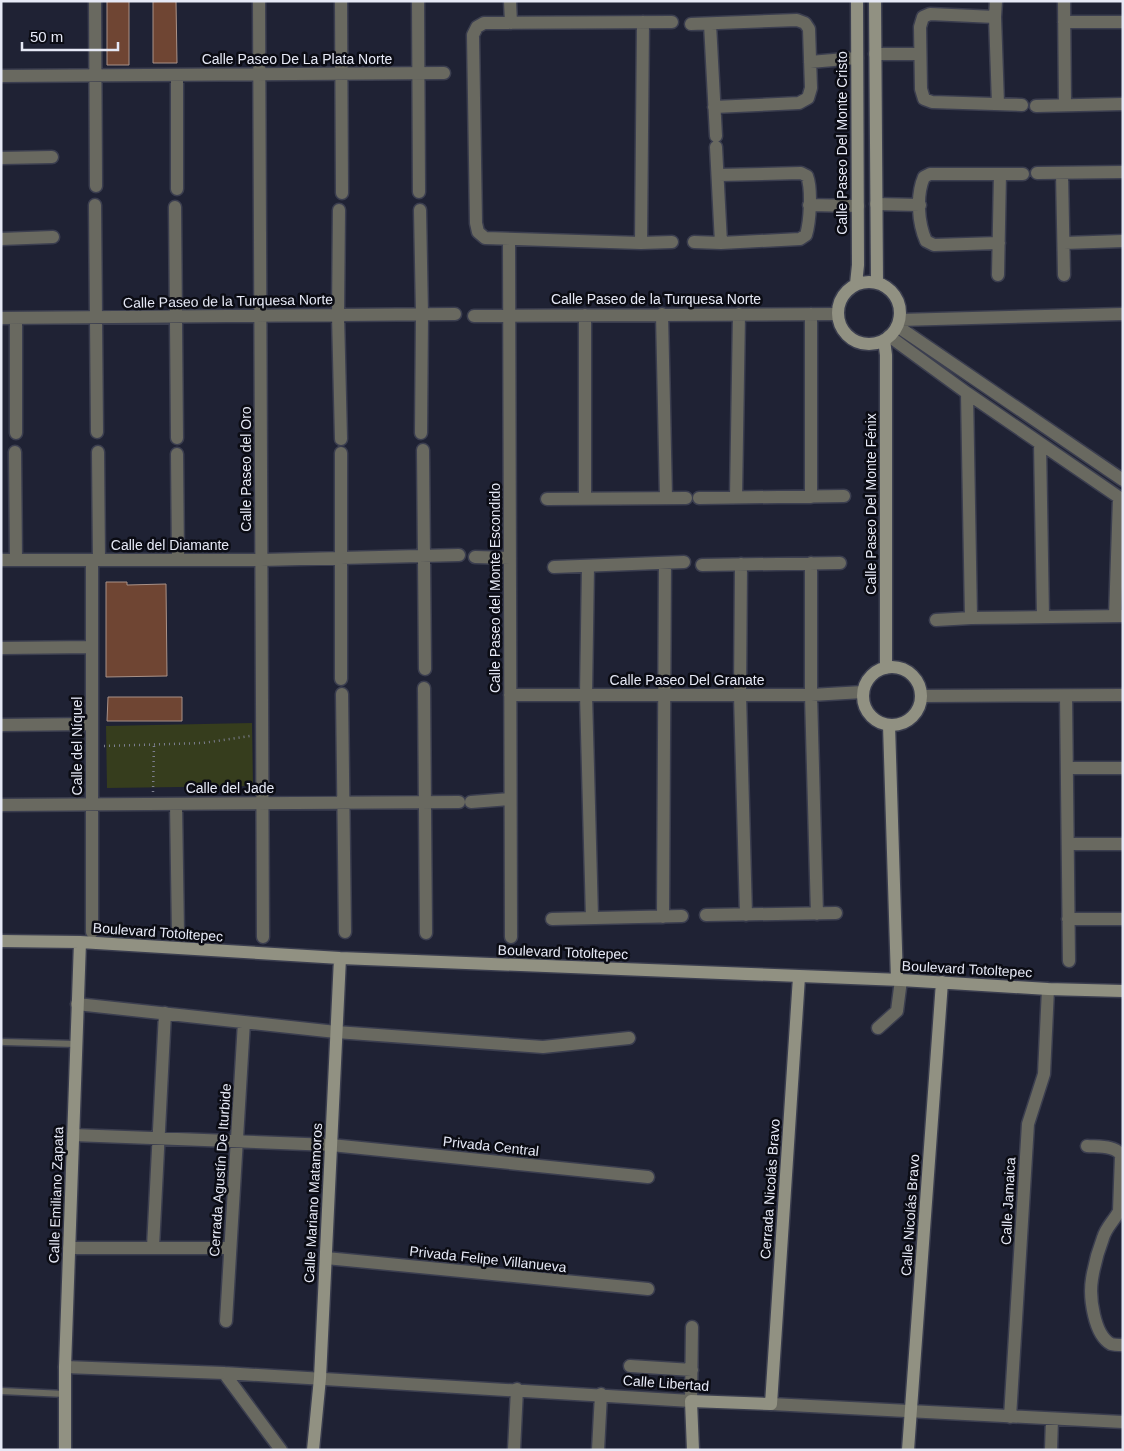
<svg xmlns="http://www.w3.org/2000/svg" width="1124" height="1451" viewBox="0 0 1124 1451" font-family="Arial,sans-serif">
<rect width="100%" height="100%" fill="#1f2234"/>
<path fill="#363d1d" d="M 252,723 L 253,786 L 107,788 L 106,726 Z"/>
<path fill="#6f4533" stroke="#a99187" d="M 107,1 L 129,1 L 129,65 L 107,65 Z
M 153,1 L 176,1 L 177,63 L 153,63 Z
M 106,582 L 127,582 L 127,585 L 166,584 L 167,676 L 106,677 Z
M 108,697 L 182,697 L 182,721 L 107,721 Z"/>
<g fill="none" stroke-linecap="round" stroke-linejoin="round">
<defs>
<path id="lane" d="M 4,1042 L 76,1044
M 1,1391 L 65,1394"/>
<path id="street" d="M 95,1 L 96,186
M 259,1 L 263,937
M 341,1 L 342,193
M 418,1 L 419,192
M 510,1 L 511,23
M 996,1 L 995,17 L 998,104
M 1064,1 L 1065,105
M 995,17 L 930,14 L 923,17 L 920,27 L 921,89 L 924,99 L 932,102 L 1022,105
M 672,22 L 484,23 L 477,27 L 473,35 L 476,223 L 478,232 L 485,238 L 641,243 L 672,242
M 1064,22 L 1123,22
M 691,24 L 797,20 L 805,23 L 809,29 L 811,88 L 808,98 L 799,103 L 714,107
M 710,24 L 716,136
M 875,54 L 919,54
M 810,62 L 857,58
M 1,76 L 444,73
M 1036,106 L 1123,104
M 716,147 L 721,243
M 1,158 L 52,157
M 1037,173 L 1123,172
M 1062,173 L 1064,275
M 177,189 L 177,75
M 876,204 L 920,205
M 95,205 L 97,432
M 809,205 L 858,206
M 175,207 L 177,438
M 339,210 L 338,315 L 341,439
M 420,210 L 422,314 L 421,433
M 1,239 L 53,237
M 509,240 L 511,937
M 694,242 L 721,243 L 800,239 L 806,235 C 810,222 812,189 807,176 L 801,173 L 718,175
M 641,243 L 643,22
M 999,243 L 934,245 L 926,241 C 918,223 916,195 924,177 L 930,174 L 1023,174
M 1064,243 L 1123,241
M 998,275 L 1000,174
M 662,314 L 666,498
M 811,314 L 811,497
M 474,316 L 838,314
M 1,318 L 455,314
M 16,318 L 16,433
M 899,320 L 1123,314
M 897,326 L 1123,480
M 889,336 L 967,393 L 1123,500
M 967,393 L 971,618
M 1040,443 L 1043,617
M 423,450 L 425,669
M 15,452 L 16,560
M 98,452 L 99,560
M 177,454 L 178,560
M 736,497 L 739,314
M 699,498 L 844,496
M 547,499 L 686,498
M 585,499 L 585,315
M 475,557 L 510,558
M 1,560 L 261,560 L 459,555
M 92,560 L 92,932
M 811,563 L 811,695 L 817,914
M 741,564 L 740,695 L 746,915
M 702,565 L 840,563
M 588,566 L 586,695 L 592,918
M 554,567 L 684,562
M 1115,616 L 1119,498
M 936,620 L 971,618 L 1123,616
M 1,648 L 92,647
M 341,679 L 341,453
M 424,688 L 426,933
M 342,694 L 345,932
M 510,695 L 811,695 L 863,692
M 921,696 L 1123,695
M 1066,696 L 1069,961
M 1,725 L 92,724
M 1068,768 L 1123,768
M 471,802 L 510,799
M 176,804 L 178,934
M 1,805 L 459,802
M 1068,844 L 1123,844
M 706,915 L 836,913
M 663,917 L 665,563
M 552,919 L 682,916
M 1068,919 L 1123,919
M 77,1004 L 336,1032 L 543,1047 L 629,1038
M 878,1028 L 897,1011 L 901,980
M 73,1135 L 331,1145 L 648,1177
M 1087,1146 C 1097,1147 1117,1145 1121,1156 L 1119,1211 C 1114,1221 1106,1227 1103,1238 C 1098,1251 1094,1266 1092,1279 C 1089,1297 1094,1335 1111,1344 C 1114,1345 1119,1345 1123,1345
M 153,1247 L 165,1013
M 69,1248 L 230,1248
M 326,1258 L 648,1289
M 226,1321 L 244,1022
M 630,1366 L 692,1370
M 65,1367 L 224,1373 L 691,1401 L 692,1327
M 224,1373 L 281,1450
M 771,1404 L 1123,1422
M 1010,1417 L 1028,1124 L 1044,1074 L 1048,989
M 514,1450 L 517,1389
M 598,1450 L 601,1394
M 1051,1450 L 1052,1419"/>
<path id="secondary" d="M 875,1 L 877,283
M838 313a31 31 0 1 1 62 0a31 31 0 1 1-62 0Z
M 856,284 L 858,265 L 857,1
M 884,340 L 886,355 L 886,668
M863 696a29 29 0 1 1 58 0a29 29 0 1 1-58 0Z
M 889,725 L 897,980
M 1,941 L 80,942 L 340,958 L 901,980 L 1048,989 L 1123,991
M 65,1450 L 65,1367 L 80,942
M 313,1450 L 320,1378 L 340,958
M 693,1450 L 691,1401 L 771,1404 L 799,977
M 908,1450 L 942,982"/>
</defs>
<use href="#lane" stroke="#3b3e4f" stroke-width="9"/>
<use href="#street" stroke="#3b3e4f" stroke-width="15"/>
<use href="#secondary" stroke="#3b3e4f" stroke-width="15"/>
<path stroke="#7c7f8f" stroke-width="2.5" stroke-dasharray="1 4" stroke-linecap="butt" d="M 104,746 L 203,743 L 250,736
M 153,792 L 154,745"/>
<use href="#lane" stroke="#696960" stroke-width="6"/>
<use href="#street" stroke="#696960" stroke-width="12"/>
<use href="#secondary" stroke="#919182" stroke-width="12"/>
</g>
<g text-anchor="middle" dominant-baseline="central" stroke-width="5" stroke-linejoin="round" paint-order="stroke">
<g font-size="14" fill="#e6e9f6" stroke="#0b0c14">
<text x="297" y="59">Calle Paseo De La Plata Norte</text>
<text transform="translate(842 143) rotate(-90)">Calle Paseo Del Monte Cristo</text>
<text x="656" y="299">Calle Paseo de la Turquesa Norte</text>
<text transform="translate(228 301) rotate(-1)">Calle Paseo de la Turquesa Norte</text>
<text transform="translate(246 469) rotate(-90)">Calle Paseo del Oro</text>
<text transform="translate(871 504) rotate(-90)">Calle Paseo Del Monte Fénix</text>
<text x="170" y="545">Calle del Diamante</text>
<text transform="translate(495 588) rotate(-90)">Calle Paseo del Monte Escondido</text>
<text x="687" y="680">Calle Paseo Del Granate</text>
<text transform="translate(77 746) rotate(-90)">Calle del Níquel</text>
<text x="230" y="788">Calle del Jade</text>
<text transform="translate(158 932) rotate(4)">Boulevard Totoltepec</text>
<text transform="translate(563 952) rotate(2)">Boulevard Totoltepec</text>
<text transform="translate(967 969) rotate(3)">Boulevard Totoltepec</text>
<text transform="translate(491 1146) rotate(6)">Privada Central</text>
<text transform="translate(220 1170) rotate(-86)">Cerrada Agustín De Iturbide</text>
<text transform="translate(770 1189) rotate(-86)">Cerrada Nicolás Bravo</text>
<text transform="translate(56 1195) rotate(-88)">Calle Emiliano Zapata</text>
<text transform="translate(1008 1201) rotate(-87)">Calle Jamaica</text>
<text transform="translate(313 1203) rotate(-87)">Calle Mariano Matamoros</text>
<text transform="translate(910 1215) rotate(-86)">Calle Nicolás Bravo</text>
<text transform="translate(488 1259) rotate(6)">Privada Felipe Villanueva</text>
<text transform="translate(666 1383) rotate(4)">Calle Libertad</text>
</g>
</g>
<rect width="1124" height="1451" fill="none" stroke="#e6e9f6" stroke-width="5"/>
<path d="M22 42v8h96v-8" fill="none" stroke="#e6e9f6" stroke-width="2.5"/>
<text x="30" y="42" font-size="15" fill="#e6e9f6" stroke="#0b0c14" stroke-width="4" paint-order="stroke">50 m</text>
</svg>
